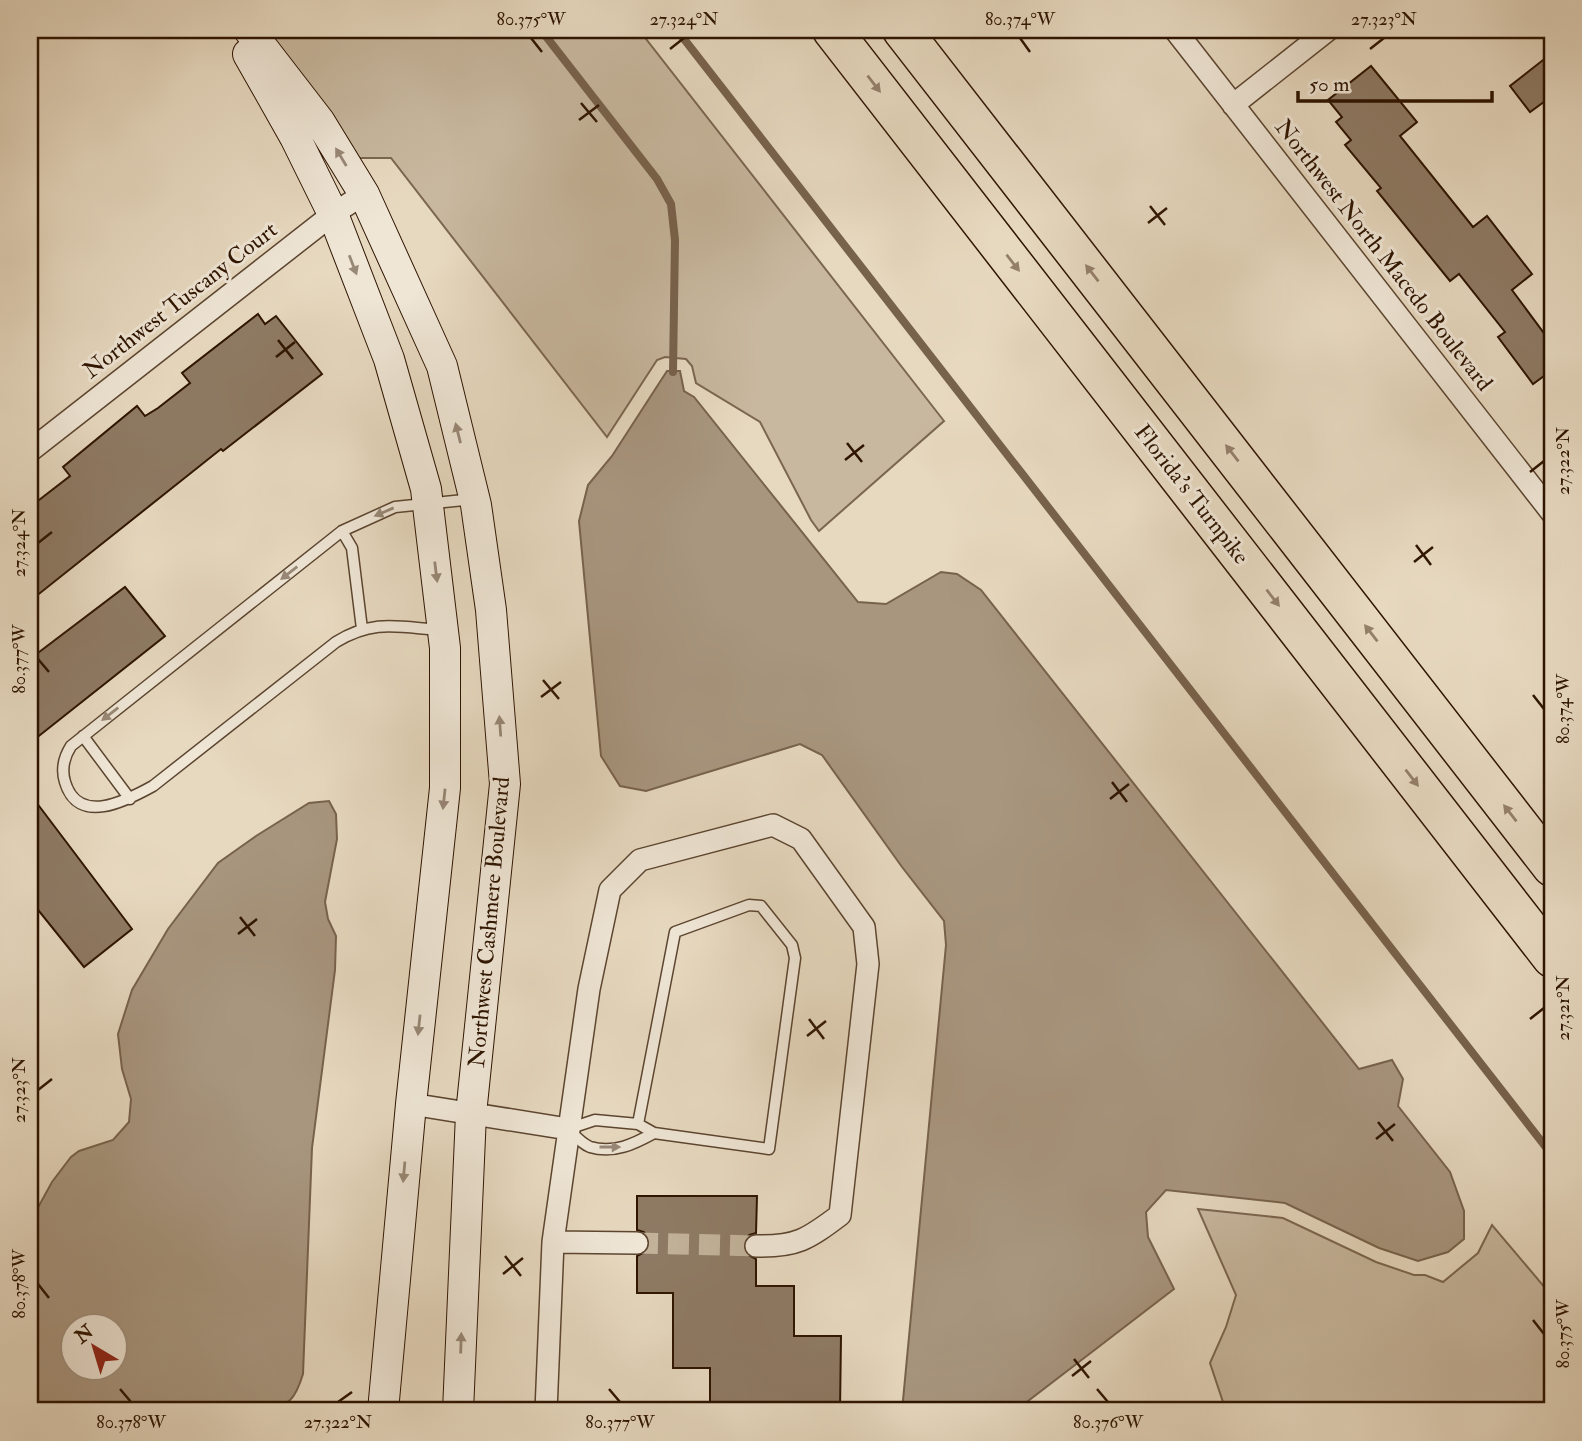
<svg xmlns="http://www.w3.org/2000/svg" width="1582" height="1441" viewBox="0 0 1582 1441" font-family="'IM FELL Double Pica',serif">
<rect width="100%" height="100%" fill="#e7d9c0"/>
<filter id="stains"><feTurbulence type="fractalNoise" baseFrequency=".00286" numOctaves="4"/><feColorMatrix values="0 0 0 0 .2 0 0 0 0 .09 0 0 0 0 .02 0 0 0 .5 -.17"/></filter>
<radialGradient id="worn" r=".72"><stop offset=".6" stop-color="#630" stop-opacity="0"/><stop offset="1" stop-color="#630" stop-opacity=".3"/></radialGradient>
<path fill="#c8b89f" stroke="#7b6650" stroke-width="2" d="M 266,30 L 639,30 L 944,421 L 819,531 L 811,520 L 760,422 L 696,383 L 692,366 L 686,359 L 665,357 L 657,360 L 607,437 L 391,158 L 358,158 Z
M 1198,1209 L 1283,1218 L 1376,1262 L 1414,1275 L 1425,1275 L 1443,1282 L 1478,1253 L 1492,1225 L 1552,1296 L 1552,1411 L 1226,1411 L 1210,1363 L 1226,1327 L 1236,1295 Z"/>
<path fill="#a8967f" stroke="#77624c" stroke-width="2" fill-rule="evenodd" d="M 667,371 L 680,371 L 684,391 L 694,397 L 858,602 L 886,604 L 941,572 L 957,574 L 981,590 L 1359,1069 L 1392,1060 L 1403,1079 L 1398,1106 L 1450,1172 L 1464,1211 L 1464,1239 L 1448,1252 L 1418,1261 L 1379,1248 L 1285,1203 L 1166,1190 L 1146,1212 L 1148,1237 L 1174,1289 L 1015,1411 L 902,1411 L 946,945 L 944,921 L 902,867 L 822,755 L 800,744 L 646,791 L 620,786 L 601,756 L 579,521 L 588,485 L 612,456 Z
M 329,801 L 336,814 L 337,839 L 325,902 L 328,919 L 336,936 L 335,970 L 312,1148 L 303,1374 C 295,1400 290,1405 263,1411 L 30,1411 L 30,1222 L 52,1182 L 71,1157 L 79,1151 L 113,1140 L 129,1122 L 131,1099 L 122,1069 L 118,1034 L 132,990 L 168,929 L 218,863 L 256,836 L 309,803 ZM 74,1326 L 116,1326 L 116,1368 L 74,1368 Z"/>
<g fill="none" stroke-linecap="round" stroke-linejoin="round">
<path stroke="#77624c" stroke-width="8" d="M 541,30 L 657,179 L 671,204 L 675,240 L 673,372
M 677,30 L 1552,1155"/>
</g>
<path fill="#8e7a64" stroke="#2e1400" stroke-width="2" d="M 1552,53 L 1552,96 L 1530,112 L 1510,86 Z
M 1371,66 L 1417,122 L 1400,136 L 1473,227 L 1487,216 L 1532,274 L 1512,290 L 1552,344 L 1552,370 L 1533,384 L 1498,337 L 1505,332 L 1459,274 L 1450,281 L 1377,191 L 1381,188 L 1345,145 L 1351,140 L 1336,122 L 1342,117 L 1328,100 Z
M 258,314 L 265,324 L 276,316 L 322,374 L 223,451 L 221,449 L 30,601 L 30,507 L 70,476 L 63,467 L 137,406 L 145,416 L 158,408 L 190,383 L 182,373 Z
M 125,587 L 165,636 L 30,743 L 30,659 Z
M 30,794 L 132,929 L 84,967 L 30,900 Z
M 637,1196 L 757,1196 L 756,1233 L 749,1235 L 743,1245 L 745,1253 L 756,1259 L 756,1286 L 794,1286 L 794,1336 L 841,1336 L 840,1411 L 710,1411 L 710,1368 L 673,1368 L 673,1293 L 637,1293 L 637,1256 L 648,1250 L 650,1242 L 644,1232 L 637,1230 Z"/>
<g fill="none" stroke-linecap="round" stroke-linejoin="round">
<path stroke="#c2b29a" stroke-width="21" stroke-dasharray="21 10" stroke-linecap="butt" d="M 637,1243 L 756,1246"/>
<defs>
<path id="lane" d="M 342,531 L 352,548 L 362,629
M 440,630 C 398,627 374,619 336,642 L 153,786 C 126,801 78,826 65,782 C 61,769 64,757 71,746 L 342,531 L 395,507 L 474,499
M 83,736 L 130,799
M 568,1129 L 595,1120 L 638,1124 L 654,1133 L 769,1149 L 795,958 L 792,945 L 761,906 L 749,905 L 675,932 L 638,1124
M 568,1129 C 574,1135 582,1144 590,1147 C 614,1154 634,1144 654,1133"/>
<path id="street" d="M 1175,30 L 1552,513
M 1233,105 L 1328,30
M 30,451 L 333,214 L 364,194
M 411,1104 L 568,1129
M 553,1242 L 637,1243
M 546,1411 L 553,1242 L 589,989 L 610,890 L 640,860 L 773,825 L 801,839 L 864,927 L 868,964 L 840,1215 C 808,1239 797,1247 756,1246"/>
<path id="secondary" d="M 249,30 L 320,122 L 364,194 L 442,366 L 476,505 L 491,610 L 505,784 L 471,1114 L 458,1411
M 248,54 L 295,137 L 333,214 L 389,359 L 426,489 L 445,648 L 445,788 L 411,1104 L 383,1411"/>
<path id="highway" d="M 832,30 L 1552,958
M 902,30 L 1552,867"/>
</defs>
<use href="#lane" stroke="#5c4530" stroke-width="13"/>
<use href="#street" stroke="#5c4530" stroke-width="24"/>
<use href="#secondary" stroke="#2e1400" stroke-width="32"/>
<use href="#highway" stroke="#2e1400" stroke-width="41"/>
<use href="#lane" stroke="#efe6d6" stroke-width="10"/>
<use href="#street" stroke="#efe6d6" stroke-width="21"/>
<use href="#secondary" stroke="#efe6d6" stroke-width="30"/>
<use href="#highway" stroke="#e7d9c0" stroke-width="38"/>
</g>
<defs><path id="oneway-solid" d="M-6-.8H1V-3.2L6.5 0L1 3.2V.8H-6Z" transform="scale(1.75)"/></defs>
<g fill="#94806a">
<use href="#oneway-solid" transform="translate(874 84) rotate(52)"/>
<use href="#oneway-solid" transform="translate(1013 263) rotate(52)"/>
<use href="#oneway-solid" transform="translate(1092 273) rotate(-128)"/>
<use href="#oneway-solid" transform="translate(1232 453) rotate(-128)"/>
<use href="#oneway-solid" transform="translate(1273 598) rotate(52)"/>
<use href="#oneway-solid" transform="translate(1371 633) rotate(-128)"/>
<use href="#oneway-solid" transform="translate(1412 778) rotate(52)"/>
<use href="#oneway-solid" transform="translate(1510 813) rotate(-128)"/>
</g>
<g fill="#988876">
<use href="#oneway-solid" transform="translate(341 157) rotate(-121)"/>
<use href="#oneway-solid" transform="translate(353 265) rotate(69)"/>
<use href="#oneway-solid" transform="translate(458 433) rotate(-104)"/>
<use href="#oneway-solid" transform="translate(384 512) rotate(157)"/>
<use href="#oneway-solid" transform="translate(436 572) rotate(83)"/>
<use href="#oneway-solid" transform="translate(289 573) rotate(142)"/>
<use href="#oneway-solid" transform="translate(110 714) rotate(142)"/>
<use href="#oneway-solid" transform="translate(500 726) rotate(-94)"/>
<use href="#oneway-solid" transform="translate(444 799) rotate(96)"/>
<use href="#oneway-solid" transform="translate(419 1025) rotate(96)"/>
<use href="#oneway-solid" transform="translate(610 1147)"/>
<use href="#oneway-solid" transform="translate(404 1172) rotate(95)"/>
<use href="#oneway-solid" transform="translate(461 1343) rotate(-88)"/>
</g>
<path fill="none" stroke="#2e1400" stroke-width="2.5" d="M 531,38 L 542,52M 1020,38 L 1030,52M 670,49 L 684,38M 1370,49 L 1384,38M 581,103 L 597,122M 579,120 L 599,105M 1150,206 L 1165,225M 1148,223 L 1167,208M 278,340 L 293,359M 276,357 L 295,342M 847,443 L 862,462M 845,460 L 864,445M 1530,472 L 1544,461M 38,543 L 52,532M 1416,545 L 1431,565M 1414,562 L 1433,547M 38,659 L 49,672M 543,680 L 559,699M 1533,695 L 1544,709M 541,697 L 561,682M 1112,782 L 1127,802M 1110,799 L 1129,784M 240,917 L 255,936M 238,934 L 257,919M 809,1019 L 824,1039M 1530,1019 L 1544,1008M 807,1036 L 826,1021M 38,1090 L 52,1079M 1378,1122 L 1393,1141M 1376,1139 L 1395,1124M 505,1256 L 521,1276M 503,1274 L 523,1258M 38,1284 L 49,1298M 1533,1320 L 1544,1334M 1074,1359 L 1089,1378M 1072,1376 L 1091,1361M 120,1389 L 131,1402M 609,1389 L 620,1402M 1097,1389 L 1108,1402M 338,1402 L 352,1392"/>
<g text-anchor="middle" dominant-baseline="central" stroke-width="6" stroke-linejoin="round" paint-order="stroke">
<g font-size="23" fill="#2e1400" stroke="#efe6d6">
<text transform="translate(1384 255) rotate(52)">Northwest North Macedo Boulevard</text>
<text transform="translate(180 300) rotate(-38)">Northwest Tuscany Court</text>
<text transform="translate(1192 494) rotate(52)">Florida's Turnpike</text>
<text transform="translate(489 922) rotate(-85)">Northwest Cashmere Boulevard</text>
</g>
</g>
<rect width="1582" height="1441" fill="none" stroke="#e7d9c0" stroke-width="77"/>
<g transform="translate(94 1347) rotate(322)"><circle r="33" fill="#efe6d6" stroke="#a29280" stroke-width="2"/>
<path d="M0-5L12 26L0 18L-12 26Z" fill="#8f2418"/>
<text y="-10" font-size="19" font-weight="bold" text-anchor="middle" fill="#2e1400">N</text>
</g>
<path d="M1298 91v10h194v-10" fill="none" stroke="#2e1400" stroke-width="3.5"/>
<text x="1309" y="91" font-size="21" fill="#2e1400" stroke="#efe6d6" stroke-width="5" paint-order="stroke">50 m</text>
<rect x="38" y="38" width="1506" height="1364" fill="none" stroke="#2e1400" stroke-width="2.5"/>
<g font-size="18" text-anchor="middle" fill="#2e1400">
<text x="531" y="25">80.375°W</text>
<text x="684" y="25">27.324°N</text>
<text x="1020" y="25">80.374°W</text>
<text x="1384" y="25">27.323°N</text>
<text transform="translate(1563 461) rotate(-90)" y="6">27.322°N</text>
<text transform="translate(19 543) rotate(-90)" y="6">27.324°N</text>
<text transform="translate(19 659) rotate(-90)" y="6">80.377°W</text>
<text transform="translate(1563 709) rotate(-90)" y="6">80.374°W</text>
<text transform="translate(1563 1008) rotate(-90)" y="6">27.321°N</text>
<text transform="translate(19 1090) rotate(-90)" y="6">27.323°N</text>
<text transform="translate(19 1284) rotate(-90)" y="6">80.378°W</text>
<text transform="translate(1563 1334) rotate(-90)" y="6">80.375°W</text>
<text x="131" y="1428">80.378°W</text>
<text x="338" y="1428">27.322°N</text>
<text x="620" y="1428">80.377°W</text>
<text x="1108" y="1428">80.376°W</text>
</g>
<rect width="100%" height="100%" filter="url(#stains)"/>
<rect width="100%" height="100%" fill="url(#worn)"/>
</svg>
